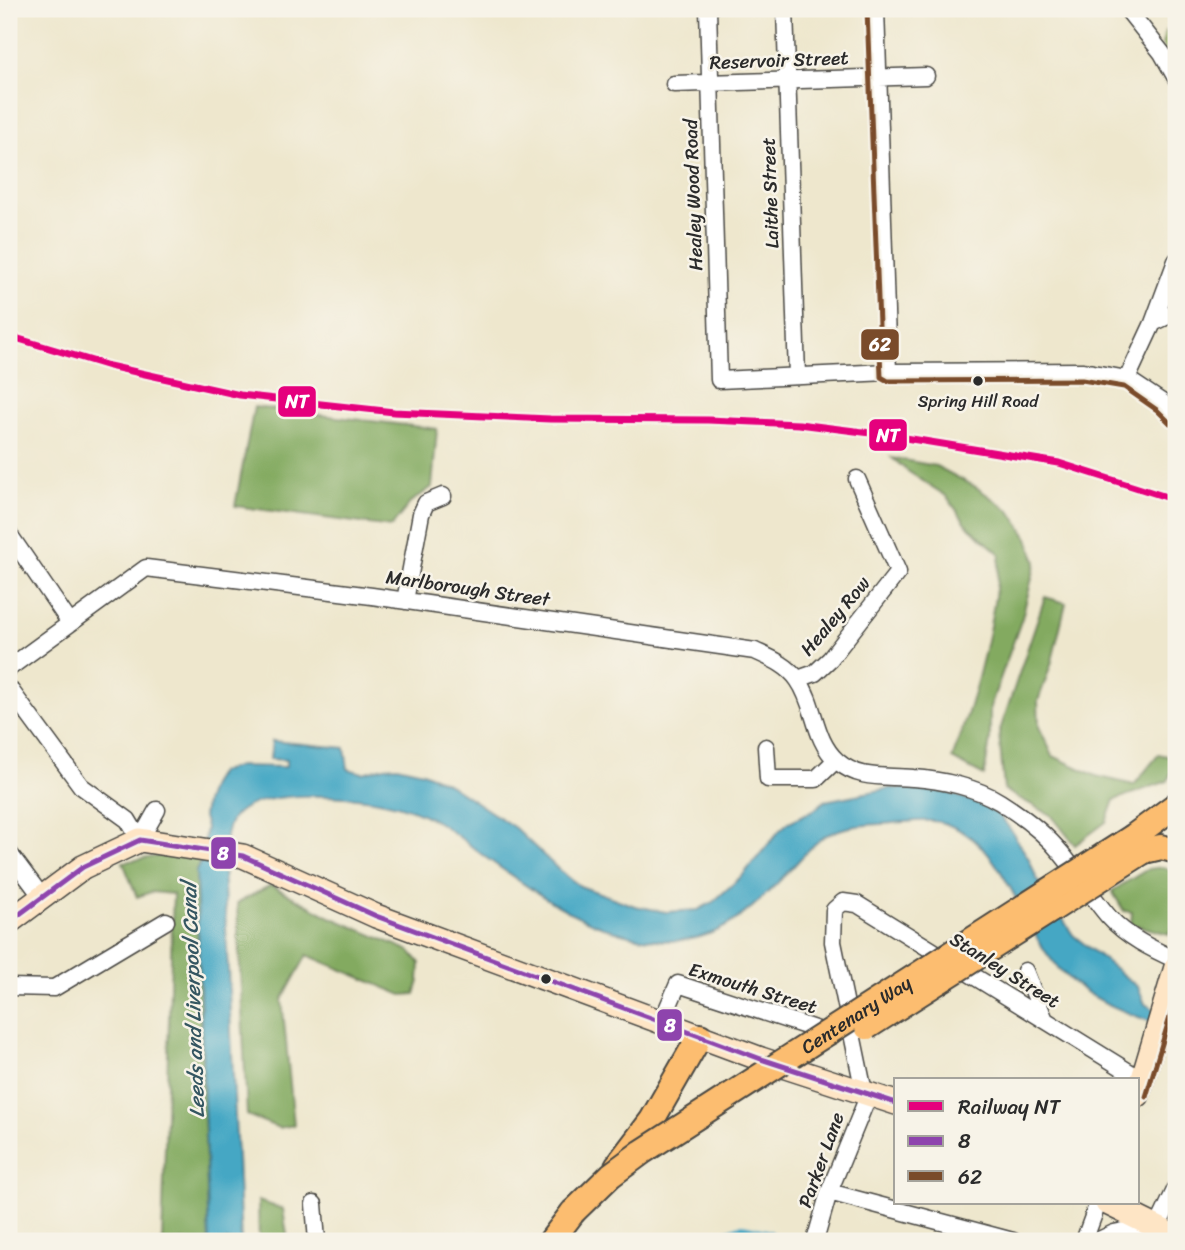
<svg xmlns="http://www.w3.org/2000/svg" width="1185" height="1250" viewBox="0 0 1185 1250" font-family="Sriracha,sans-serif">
<rect width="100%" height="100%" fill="#f7f3e8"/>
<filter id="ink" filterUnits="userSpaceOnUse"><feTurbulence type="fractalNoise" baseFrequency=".0143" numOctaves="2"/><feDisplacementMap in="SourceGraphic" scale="14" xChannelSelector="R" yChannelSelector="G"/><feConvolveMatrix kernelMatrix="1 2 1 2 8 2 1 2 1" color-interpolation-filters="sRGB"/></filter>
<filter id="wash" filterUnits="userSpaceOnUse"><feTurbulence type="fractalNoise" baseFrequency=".00686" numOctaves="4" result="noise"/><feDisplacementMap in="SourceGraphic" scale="28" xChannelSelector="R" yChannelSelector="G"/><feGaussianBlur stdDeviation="1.57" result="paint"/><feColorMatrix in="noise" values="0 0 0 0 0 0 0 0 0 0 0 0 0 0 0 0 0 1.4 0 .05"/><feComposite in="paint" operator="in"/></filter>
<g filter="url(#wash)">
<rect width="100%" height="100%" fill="#eee7cd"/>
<path fill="#a4c56e" stroke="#68784c" stroke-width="2" d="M 1166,31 L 1176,36 L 1176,67 L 1162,44 Z"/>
<path fill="#83aa61" stroke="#576a46" stroke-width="2" d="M 254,407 L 437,429 L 432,487 L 411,502 L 391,527 L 235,506 Z
M 892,458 L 936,466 L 976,487 L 1010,511 L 1028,538 L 1036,562 L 1022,618 L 990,707 L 990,740 L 984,776 L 952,759 C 977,692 994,625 1000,554 L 969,527 L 946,496 L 909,472 Z
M 1045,597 L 1066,603 L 1051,665 L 1038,701 L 1039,727 L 1053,756 L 1096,776 L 1134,785 L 1159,754 L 1176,758 L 1168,781 L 1114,800 L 1106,822 L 1075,845 L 1051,815 L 1004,790 L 999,733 Z
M 171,854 L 201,858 L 196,871 L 198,951 L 209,1241 L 162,1241 L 173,894 L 151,892 L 137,897 L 123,862 Z
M 1163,867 L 1176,872 L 1176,922 L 1169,934 L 1131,924 L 1132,912 L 1124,911 L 1112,891 L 1148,869 Z
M 271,885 L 328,916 L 410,951 L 420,963 L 419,981 L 415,994 L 402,995 L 307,955 L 282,1000 L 294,1125 L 279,1128 L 247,1115 L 238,927 L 237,903 Z
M 258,1201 L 283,1209 L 288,1241 L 259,1241 Z"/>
<path fill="#45a7c4" stroke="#386978" stroke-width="2" d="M 272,741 L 345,748 L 348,769 L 363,773 L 384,767 L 397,766 L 423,772 L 447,783 L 515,828 L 560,871 L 580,886 L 635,906 L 666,912 L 698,910 L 713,902 L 743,875 L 780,830 L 789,822 L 814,810 L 825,801 L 891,788 L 925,789 L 948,793 L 972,801 L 998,814 L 1010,829 L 1029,859 L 1036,877 L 1073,935 L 1138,987 L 1145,1004 L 1176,1021 L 1176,1032 C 1137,1015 1094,1005 1063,973 C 1019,930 1010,846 946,824 C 930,818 910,822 893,823 C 869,825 847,824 825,836 C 811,845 799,861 787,873 C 738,924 705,954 629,935 C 574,922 526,886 481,854 C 466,842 450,829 434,820 C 419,812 400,805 384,802 C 350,795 253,787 232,819 C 224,831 225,851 223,865 L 241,1241 L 209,1241 L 196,871 L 201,862 L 206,827 L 203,817 L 205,803 L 211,785 L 219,772 L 239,766 L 286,767 L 286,760 L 270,759 Z"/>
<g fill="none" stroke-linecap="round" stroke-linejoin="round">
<path stroke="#45a7c4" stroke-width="24" d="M 729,1241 L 742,1236 L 765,1241"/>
</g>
</g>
<g filter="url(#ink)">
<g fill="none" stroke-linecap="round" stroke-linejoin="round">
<defs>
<path id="street" d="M 708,9 L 719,380 L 888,372 L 1083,371 L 1127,379 L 1163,403 L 1176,417
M 785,9 L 797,376
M 876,9 L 888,372
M 1127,9 L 1162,53 L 1176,78
M 674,84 L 926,76
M 1153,323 L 1176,312
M 1127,379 L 1153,323 L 1176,261
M 9,534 L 70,623
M 405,601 L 421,514 L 426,503 L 443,496
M 9,668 L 146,568 L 372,596 L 755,651 C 770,658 788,665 798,680 C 816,705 813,739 837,761 C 860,781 886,775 913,778 C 941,780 976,787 1000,802 C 1022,816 1045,833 1061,853 C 1078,873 1092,898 1109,917 C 1127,937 1152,949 1176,960
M 798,679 L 815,673 L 830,659 L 898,572 L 857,479
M 9,688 L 81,786 L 128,820 L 140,840
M 766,747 L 768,779 L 816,779 L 836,760
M 140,840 L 157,810
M 9,853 L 42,897
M 1025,971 L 1045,1020
M 9,987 L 54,988 L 166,921
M 662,1021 L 678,984 L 833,1035
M 864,1092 L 833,942 L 834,910 L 843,902 L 857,904 L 1142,1080
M 829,1192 L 1013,1241
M 314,1204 L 317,1241
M 1158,1226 L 1176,1188
M 815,1241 L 829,1192 L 869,1094
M 1084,1241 L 1098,1203
M 1097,1241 L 1114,1233 L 1152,1225"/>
<path id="secondary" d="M 9,922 L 83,867 L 140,840 L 243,856 L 376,916 L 761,1059 L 896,1103
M 1138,1095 L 1176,967
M 1107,1203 L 1176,1237"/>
<path id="primary" d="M 1134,836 L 1176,805
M 1144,851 L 1161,847 L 1176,851
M 617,1166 L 652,1120 L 700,1036
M 551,1241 L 573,1212"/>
</defs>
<use href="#street" stroke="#484743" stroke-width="19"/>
<use href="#secondary" stroke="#484743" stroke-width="26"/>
<use href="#primary" stroke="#484743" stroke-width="28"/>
<use href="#street" stroke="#fff" stroke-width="16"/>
<use href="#secondary" stroke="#fee5c5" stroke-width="23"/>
<use href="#primary" stroke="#fcbd6f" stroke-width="24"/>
<defs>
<g id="primary-bridge">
<path d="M 867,1027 L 1144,851"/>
<path id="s1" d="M 573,1212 L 611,1175 L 642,1152 L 1134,836"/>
</g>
</defs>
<use href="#primary-bridge" stroke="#484743" stroke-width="28" stroke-linecap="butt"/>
<use href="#primary-bridge" stroke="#fcbd6f" stroke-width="24"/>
<defs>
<path id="bus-1" d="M 9,922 L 83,867 L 140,840 L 243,856 L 376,916 L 761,1059 L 896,1103"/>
<path id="bus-2" d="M 867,9 L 881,377 L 888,381 L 1082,380 L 1124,387 L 1157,410 L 1170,423
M 1146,1097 L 1176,997"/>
</defs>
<use href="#bus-1" stroke="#f7f3e8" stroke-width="10"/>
<use href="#bus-2" stroke="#f7f3e8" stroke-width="10"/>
<use href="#bus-1" stroke="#8e44ad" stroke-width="5"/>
<use href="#bus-2" stroke="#7a4b2a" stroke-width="5"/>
<defs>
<path id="rail-1" d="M 9,336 L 109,366 L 240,395 L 394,412 L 550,419 L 708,420 L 799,424 L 887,435 L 1059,463 L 1176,500"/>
</defs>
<use href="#rail-1" stroke="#f7f3e8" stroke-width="12"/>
<use href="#rail-1" stroke="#e5007d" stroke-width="7"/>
</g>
</g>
<g fill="#2b2b2b" stroke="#f7f3e8" stroke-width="2.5">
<circle cx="978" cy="381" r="6"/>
<circle cx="546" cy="979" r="6"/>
</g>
<g text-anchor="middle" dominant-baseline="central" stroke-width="5" stroke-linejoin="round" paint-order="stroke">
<g font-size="17" fill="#2b2b2b" stroke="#f7f3e8">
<text x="978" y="401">Spring Hill Road</text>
</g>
<g font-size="19" fill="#2b2b2b" stroke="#f7f3e8">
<text transform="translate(779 60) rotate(-2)">Reservoir Street</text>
<text transform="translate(770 193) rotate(-92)">Laithe Street</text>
<text transform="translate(693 195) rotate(-92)">Healey Wood Road</text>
<text transform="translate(468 588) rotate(8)">Marlborough Street</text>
<text transform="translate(835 616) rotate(-50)">Healey Row</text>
<text transform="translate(1005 970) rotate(32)">Stanley Street</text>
<text transform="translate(753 988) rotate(17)">Exmouth Street</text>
<text stroke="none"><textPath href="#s1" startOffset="346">Centenary Way</textPath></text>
<text transform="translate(821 1160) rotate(-70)">Parker Lane</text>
</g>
<g font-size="21" font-style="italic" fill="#345661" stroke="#f7f3e8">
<text transform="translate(193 1000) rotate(-92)">Leeds and Liverpool Canal</text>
</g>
</g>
<g stroke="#f7f3e8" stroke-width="2.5">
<rect x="860" y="328" width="40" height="33" rx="7" fill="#7a4b2a"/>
<rect x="277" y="385" width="40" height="33" rx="7" fill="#e5007d"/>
<rect x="868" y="418" width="40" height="34" rx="7" fill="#e5007d"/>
<rect x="210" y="836" width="27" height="34" rx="7" fill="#8e44ad"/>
<rect x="656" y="1008" width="27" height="34" rx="7" fill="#8e44ad"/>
</g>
<g font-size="19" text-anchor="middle" font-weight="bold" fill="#fff">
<text x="880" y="351">62</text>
<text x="297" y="408">NT</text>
<text x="888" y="442">NT</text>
<text x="223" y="860">8</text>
<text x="670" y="1032">8</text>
</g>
<rect width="1185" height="1250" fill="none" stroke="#f7f3e8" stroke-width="35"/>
<rect x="894" y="1078" width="245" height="126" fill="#f7f3e8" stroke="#a5a39c" stroke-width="2"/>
<rect x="908" y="1101" width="35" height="10" fill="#e5007d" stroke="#a5a39c" stroke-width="2"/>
<text x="958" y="1114" font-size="21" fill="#2b2b2b">Railway NT</text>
<rect x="908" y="1136" width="35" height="10" fill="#8e44ad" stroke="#a5a39c" stroke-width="2"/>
<text x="958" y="1148" font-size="21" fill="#2b2b2b">8</text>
<rect x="908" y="1171" width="35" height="10" fill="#7a4b2a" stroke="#a5a39c" stroke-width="2"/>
<text x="958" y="1184" font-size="21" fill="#2b2b2b">62</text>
</svg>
